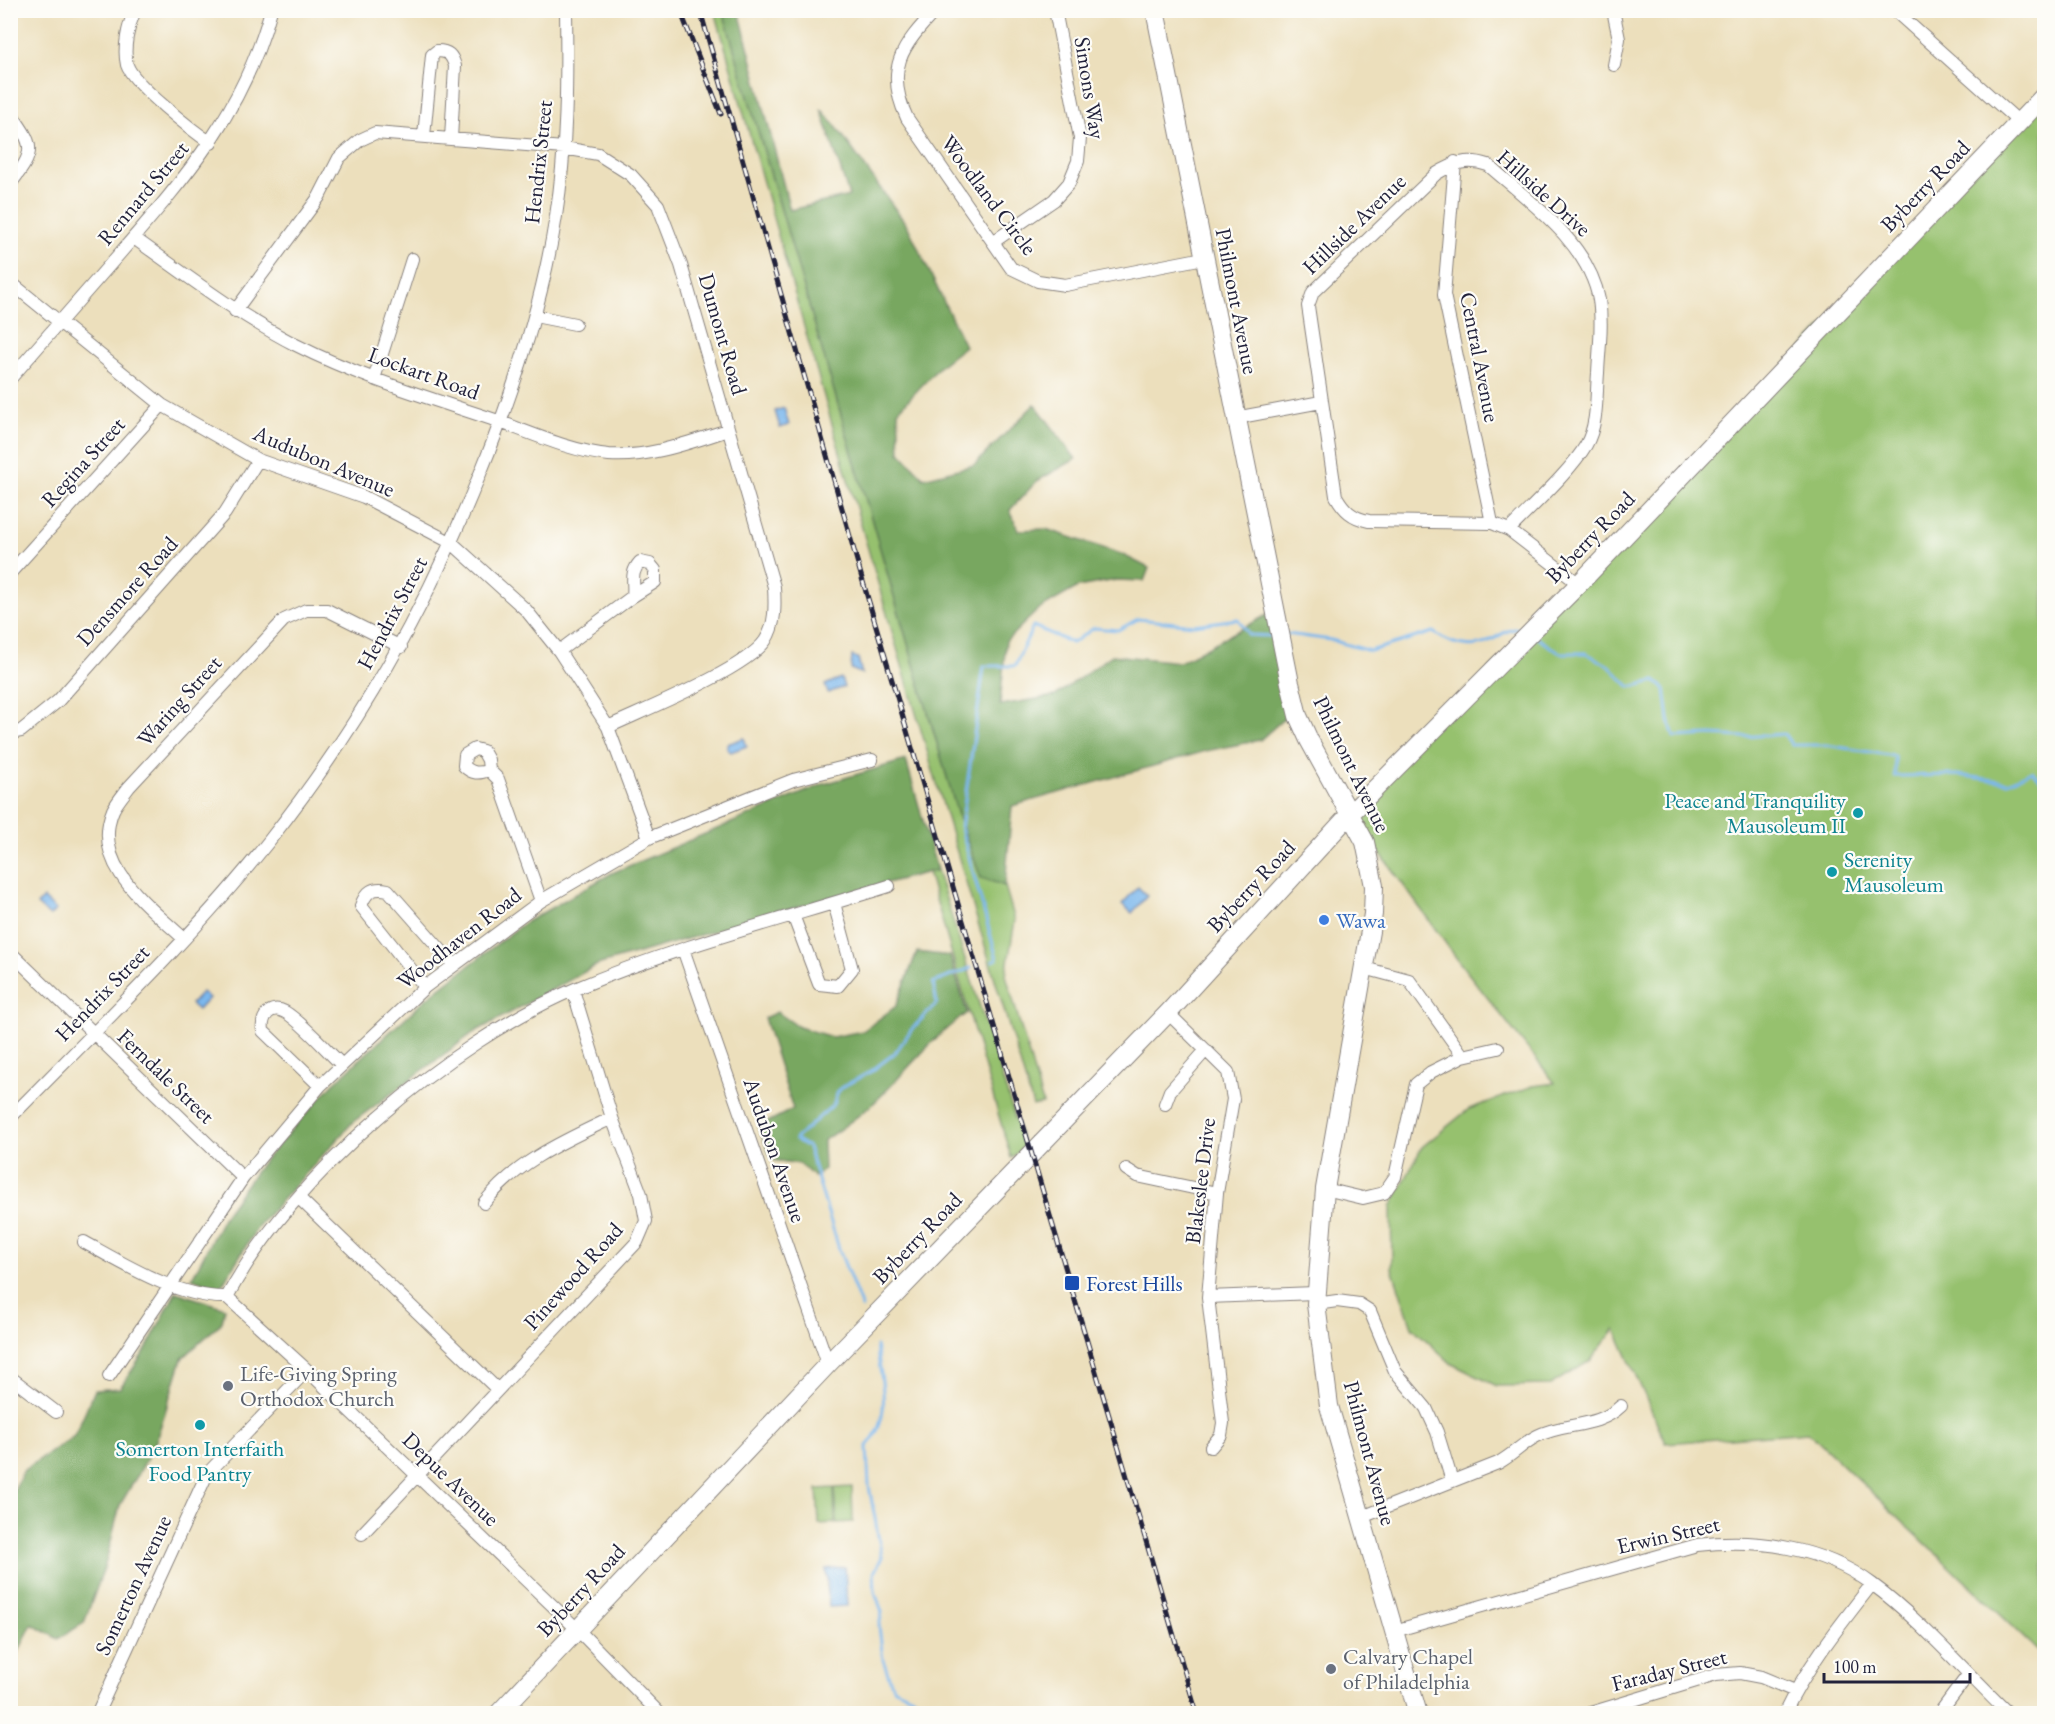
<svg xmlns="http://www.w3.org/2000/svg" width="2055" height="1724" viewBox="0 0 2055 1724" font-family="'EB Garamond',serif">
<rect width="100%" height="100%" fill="#fdfcf7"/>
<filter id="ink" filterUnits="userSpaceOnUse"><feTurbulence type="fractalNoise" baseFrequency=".0167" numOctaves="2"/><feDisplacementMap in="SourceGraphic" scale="12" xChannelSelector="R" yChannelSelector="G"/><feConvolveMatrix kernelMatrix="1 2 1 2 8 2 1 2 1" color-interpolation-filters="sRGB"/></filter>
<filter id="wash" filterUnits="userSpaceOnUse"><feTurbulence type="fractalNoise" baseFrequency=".008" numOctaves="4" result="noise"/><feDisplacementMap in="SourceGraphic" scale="24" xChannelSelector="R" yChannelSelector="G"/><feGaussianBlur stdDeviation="1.35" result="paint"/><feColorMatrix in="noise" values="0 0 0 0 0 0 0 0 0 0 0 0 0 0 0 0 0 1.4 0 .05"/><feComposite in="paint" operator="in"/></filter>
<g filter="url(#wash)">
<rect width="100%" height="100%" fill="#ecdfbc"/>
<path fill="#96c16e" stroke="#5c7254" stroke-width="1.5" d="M 715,11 L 723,11 L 958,815 L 981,877 L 1005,886 L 1015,920 L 1006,975 L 1043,1104 L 1033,1106 C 923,742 817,377 715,11 Z
M 2044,98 L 2044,1656 L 1808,1432 L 1666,1443 L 1615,1329 L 1590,1361 L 1550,1385 L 1497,1386 L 1452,1364 L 1412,1327 L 1392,1268 L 1391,1207 L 1422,1147 L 1469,1109 L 1533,1086 L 1555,1083 L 1460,963 L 1351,813 Z
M 937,870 L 1024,1147 L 1011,1158 L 928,872 Z
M 852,1487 L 853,1522 L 837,1523 L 835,1488 Z
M 834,1488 L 835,1523 L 819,1524 L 817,1489 Z"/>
<path fill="#78a761" stroke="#4d644e" stroke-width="1.5" d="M 723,11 L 739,11 L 790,210 L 849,196 L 821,109 L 835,125 L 908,227 L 965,346 L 941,365 L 898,411 L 900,452 L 924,478 L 974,465 L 1035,404 L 1076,459 L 1037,481 L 1010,510 L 1018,530 L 1046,529 L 1121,554 L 1149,568 L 1144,581 L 1116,580 L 1078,587 L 1038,610 L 1006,641 L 1000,705 L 1055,696 L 1112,655 L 1180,662 L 1267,615 L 1289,714 L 1260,740 L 1206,751 L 1012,806 L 1005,886 L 981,878 L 958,815 Z
M 906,760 L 937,870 L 825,899 L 597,965 L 473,1033 L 353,1122 L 259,1225 L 220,1288 L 192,1278 L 225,1214 L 262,1163 L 333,1084 L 427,998 L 523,924 L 612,873 L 824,784 Z
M 917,952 L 950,956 L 967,1013 C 930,1039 911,1067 879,1098 C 862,1115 843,1127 823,1141 L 824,1169 L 814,1177 L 800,1164 L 772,1160 L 758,1127 L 793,1109 L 764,1018 L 777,1012 L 799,1027 L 832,1037 L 863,1031 L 896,1006 Z
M 176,1292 L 225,1308 L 222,1322 L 182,1359 L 154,1447 L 120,1505 L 105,1565 L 84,1623 L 58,1639 L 32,1624 L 11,1667 L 10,1498 L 24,1470 L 74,1436 L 95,1390 L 120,1388 L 145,1351 Z"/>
<path fill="#7bb7ed" stroke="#4e6c94" stroke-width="1.5" d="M 784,408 L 789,425 L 780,428 L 775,411 Z
M 852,656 L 858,658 L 862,674 L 851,669 Z
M 841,678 L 844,687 L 828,693 L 825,685 Z
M 744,738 L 747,746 L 731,752 L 727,749 L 727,744 Z
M 1138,887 L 1147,896 L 1132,913 L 1122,904 Z
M 43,898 L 56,910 L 50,916 L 37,905 Z
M 202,992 L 209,998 L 198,1010 L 191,1004 Z
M 845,1567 L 847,1606 L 829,1607 L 826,1569 Z"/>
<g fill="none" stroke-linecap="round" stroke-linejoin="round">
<path stroke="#7bb7ed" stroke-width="3" d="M 1287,634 L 1331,640 L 1370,651 L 1433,632 C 1447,642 1465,649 1483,644 C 1497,639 1508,626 1523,629
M 1537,638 L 1560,653 L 1586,653 L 1609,666 L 1630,687 L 1655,681 L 1665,689 L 1669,720 L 1674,737 L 1711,735 L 1743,737 L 1784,734 L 1792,745 L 1826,745 L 1895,756 L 1895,776 L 1957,775 L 2008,782 L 2032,771 L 2044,783
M 993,961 L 997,959 L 961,828 L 984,666 L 1015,666 L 1033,626 L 1072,643 L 1094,628 L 1118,630 L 1138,619 L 1194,625 L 1238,619 L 1249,635 L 1271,636
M 862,1308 L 840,1252 L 808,1147 L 795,1139 L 834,1104 L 837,1093 L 842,1087 L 870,1072 L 895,1053 L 912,1029 L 937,1003 L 933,983 L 971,968
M 876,1346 C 882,1380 893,1417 867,1446 L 869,1486 L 882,1557 L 874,1573 L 875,1592 L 882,1612 L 879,1626 L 883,1660 L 893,1688 L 924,1702 L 929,1714"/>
</g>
</g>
<g filter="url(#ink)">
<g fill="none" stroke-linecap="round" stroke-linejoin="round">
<defs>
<path id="street" d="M 135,10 C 128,26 123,48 127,65 C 133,84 193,131 211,143
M 936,10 C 902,46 884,69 907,118 L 1011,268 L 1038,281 L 1065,285 L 1204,258
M 1613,10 L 1619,39 L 1614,65
M 1894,10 L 2019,122
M 10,112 C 34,146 37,150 10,184
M 424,136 L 432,55 L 437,51 C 448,51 452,55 455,66 L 451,139
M 1455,162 L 1444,295 L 1492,523
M 134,238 C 187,276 238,315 296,345 C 359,377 426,397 492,419 C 529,432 569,451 609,455 C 650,458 690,442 728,430
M 993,242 L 1054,200 L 1069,183 L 1078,161 L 1080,138 L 1055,10
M 10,282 L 162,405 L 258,460 L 364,497 L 452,543 L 526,610 L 559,651 L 608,727 L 649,838
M 235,311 L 319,197 L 339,158 L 360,140 L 375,133 L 564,148 L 598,154 L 631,175 L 658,205 L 681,265 L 774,587 C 775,604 776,625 765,641 C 744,670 644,710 608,727
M 535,316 L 575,324
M 10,379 C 47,337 84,294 121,252 C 187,176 244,110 271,10
M 374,379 L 412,259
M 1235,418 L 1321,402
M 1509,530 C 1532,506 1570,472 1586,445 C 1598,424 1596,397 1598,373 C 1599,349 1603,324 1599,300 C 1589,243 1529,201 1488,165 C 1467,158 1454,163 1436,174 L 1313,292 L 1308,306 L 1336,496 C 1344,510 1352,518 1369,521 L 1492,523 L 1509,530 L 1579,584
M 10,573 L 162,405
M 559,651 L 633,596 C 635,582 629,574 640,562 L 650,564 L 655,570 L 655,582 L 633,596
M 10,733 L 21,731 L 58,701 L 225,513 L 258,460
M 489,770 L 488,760 L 483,751 L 475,749 L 465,755 L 464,766 C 472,774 479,774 489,770 L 498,779 L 541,901
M 793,915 L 819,984 L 838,986 L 852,969 L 834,903
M 183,938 C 149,906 90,865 113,810 C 117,802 124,794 129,787 L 284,620 L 306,610 L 327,610 L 401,647
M 683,949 L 828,1364
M 10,952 L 243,1178
M 1364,968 L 1409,980 L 1463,1056
M 425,987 L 361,906 C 366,891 373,887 388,890 L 454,965
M 1168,1013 L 1228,1072 L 1233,1099 L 1217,1193 L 1208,1297 L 1223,1423 L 1221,1435 L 1211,1447
M 320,1086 L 263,1031 C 261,1017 270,1004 285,1012 C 301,1021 328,1052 342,1065
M 1165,1104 L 1170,1091 L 1206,1050
M 10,1118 C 97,1029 192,938 269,841 C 360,726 425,610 480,474 C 514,391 542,305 556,216 C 567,148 567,79 566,10
M 1126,1169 L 1137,1176 L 1217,1193
M 1325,1189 L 1363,1198 L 1384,1193 L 1395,1177 L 1416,1084 L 1431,1072 L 1463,1056 L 1498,1048
M 299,1198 L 497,1389
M 484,1203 C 517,1161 566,1140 612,1118
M 84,1242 C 124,1264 180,1299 227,1297 L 307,1370 L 577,1629 L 660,1714
M 227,1297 C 292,1176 448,1043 575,989 C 676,946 784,919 889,886
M 1208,1297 L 1315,1293
M 1316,1304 L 1337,1301 L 1359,1304 L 1370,1311 L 1395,1371 L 1426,1408 L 1437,1432 L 1452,1481
M 109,1376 L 243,1178 L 320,1086 L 425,987 L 541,901 L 649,838 L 793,780 L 872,760
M 10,1377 L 56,1412
M 1362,1517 L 1498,1463 C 1513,1455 1523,1443 1537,1436 C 1564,1422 1597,1429 1621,1406
M 362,1534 L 637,1242 L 646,1221 L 641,1194 L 612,1118 L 573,990
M 1394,1631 L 1697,1545 C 1757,1538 1822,1547 1872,1584 C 1919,1618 1966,1673 2009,1714
M 97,1714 L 207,1474 L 307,1370
M 1587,1714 L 1716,1675 L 1740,1673 L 1761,1677 L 1795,1691
M 1784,1714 C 1807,1666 1840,1625 1872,1584
M 1939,1714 L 1968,1675"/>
<path id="primary" d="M 1155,10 L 1290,683 L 1298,716 L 1309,740 L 1365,842 L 1374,886 L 1373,914 L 1325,1189 L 1316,1304 L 1329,1406 L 1418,1714
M 498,1714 L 828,1364 L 1168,1013 L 1351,813 L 1579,584 L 2044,96"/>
</defs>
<use href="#street" stroke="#87807c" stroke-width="14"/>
<use href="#primary" stroke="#87807c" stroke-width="20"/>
<use href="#street" stroke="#fff" stroke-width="12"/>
<use href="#primary" stroke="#fff" stroke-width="18"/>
<defs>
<path id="rail" d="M 680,10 L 721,114
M 700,10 L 861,575 L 1197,1714"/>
</defs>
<use href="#rail" stroke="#22223b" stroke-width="5"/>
<use href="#rail" stroke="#fdfcf7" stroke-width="3" stroke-dasharray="9" stroke-linecap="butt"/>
</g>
</g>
<g fill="#0f9aa8" stroke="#fdfcf7" stroke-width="2">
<circle cx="1858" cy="813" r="6"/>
<circle cx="1832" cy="872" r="6"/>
<circle cx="200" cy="1425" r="6"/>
</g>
<circle fill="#3f7fe0" stroke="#fdfcf7" stroke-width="2" cx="1324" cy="920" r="6"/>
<rect fill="#1a4fb4" stroke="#fdfcf7" stroke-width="2" x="1064" y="1275" width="16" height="16" rx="3"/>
<g fill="#6b7280" stroke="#fdfcf7" stroke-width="2">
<circle cx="228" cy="1386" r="6"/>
<circle cx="1331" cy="1669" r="6"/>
</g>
<g text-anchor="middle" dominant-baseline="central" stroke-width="4.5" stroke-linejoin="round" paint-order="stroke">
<g font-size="22" fill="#22223b" stroke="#fdfcf7">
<text transform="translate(1090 88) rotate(81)">Simons Way</text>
<text transform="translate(538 162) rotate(-84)">Hendrix Street</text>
<text transform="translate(1925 186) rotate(-46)">Byberry Road</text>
<text transform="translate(143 193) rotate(-50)">Rennard Street</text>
<text transform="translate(1544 193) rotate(42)">Hillside Drive</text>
<text transform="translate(989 195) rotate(53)">Woodland Circle</text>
<text transform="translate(1354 224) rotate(-44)">Hillside Avenue</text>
<text transform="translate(1237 301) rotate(79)">Philmont Avenue</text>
<text transform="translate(723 334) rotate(74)">Dumont Road</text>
<text transform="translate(1480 357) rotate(79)">Central Avenue</text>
<text transform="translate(424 373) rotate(20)">Lockart Road</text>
<text transform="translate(324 461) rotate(23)">Audubon Avenue</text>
<text transform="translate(83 462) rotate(-48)">Regina Street</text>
<text transform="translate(1590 537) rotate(-46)">Byberry Road</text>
<text transform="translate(127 591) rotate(-48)">Densmore Road</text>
<text transform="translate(392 613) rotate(-62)">Hendrix Street</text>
<text transform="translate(179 701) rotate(-48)">Waring Street</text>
<text transform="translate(1352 764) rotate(64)">Philmont Avenue</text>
<text transform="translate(1251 886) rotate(-47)">Byberry Road</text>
<text transform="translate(459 938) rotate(-38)">Woodhaven Road</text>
<text transform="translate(102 993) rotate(-46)">Hendrix Street</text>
<text transform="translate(166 1076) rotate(44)">Ferndale Street</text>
<text transform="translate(775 1150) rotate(71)">Audubon Avenue</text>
<text transform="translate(1200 1181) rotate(-83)">Blakeslee Drive</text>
<text transform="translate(917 1238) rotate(-46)">Byberry Road</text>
<text transform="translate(573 1276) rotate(-48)">Pinewood Road</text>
<text transform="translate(1370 1453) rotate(75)">Philmont Avenue</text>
<text transform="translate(451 1479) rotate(44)">Depue Avenue</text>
<text transform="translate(1668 1535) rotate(-13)">Erwin Street</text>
<text transform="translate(133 1585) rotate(-65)">Somerton Avenue</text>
<text transform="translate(581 1590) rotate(-47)">Byberry Road</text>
<text transform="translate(1669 1670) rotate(-14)">Faraday Street</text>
</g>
<g font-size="22" fill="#0d838f" stroke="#fdfcf7" text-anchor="end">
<text x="1846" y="800">Peace and Tranquility<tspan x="1846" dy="25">Mausoleum II</tspan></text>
<text x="1844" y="859" text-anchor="start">Serenity<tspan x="1844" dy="25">Mausoleum</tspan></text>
<text x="200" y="1448" text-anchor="middle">Somerton Interfaith<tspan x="200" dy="25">Food Pantry</tspan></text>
</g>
<g font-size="22" fill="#366cbe" stroke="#fdfcf7" text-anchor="start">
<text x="1336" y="920">Wawa</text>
</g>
<g font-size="22" fill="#164399" stroke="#fdfcf7" text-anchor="start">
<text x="1086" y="1283">Forest Hills</text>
</g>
<g font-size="22" fill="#5b616d" stroke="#fdfcf7" text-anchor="start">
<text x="240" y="1373">Life-Giving Spring<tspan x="240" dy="25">Orthodox Church</tspan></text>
<text x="1343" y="1656">Calvary Chapel<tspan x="1343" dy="25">of Philadelphia</tspan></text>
</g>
</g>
<rect width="2055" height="1724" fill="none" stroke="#fdfcf7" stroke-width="36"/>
<path d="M1824 1673v9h146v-9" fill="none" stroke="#22223b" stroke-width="3"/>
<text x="1833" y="1673" font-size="18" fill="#22223b" stroke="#fdfcf7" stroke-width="4.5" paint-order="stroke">100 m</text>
</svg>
